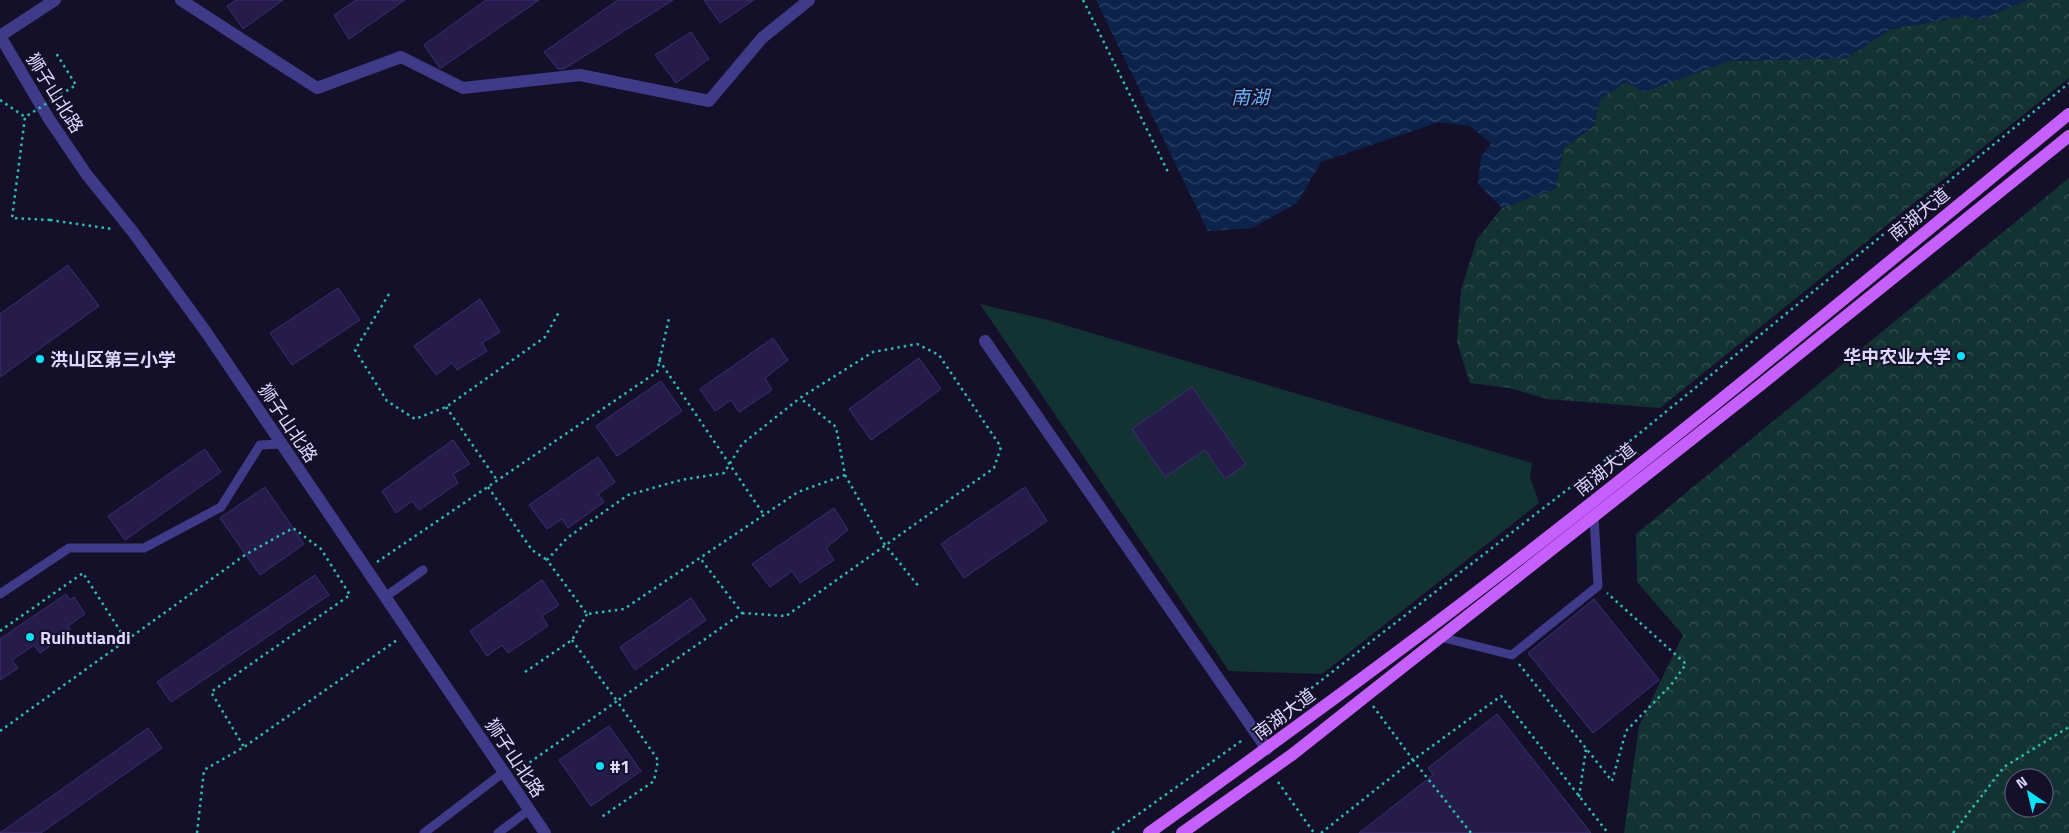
<svg xmlns="http://www.w3.org/2000/svg" width="2069" height="833" viewBox="0 0 2069 833" font-family="'Titillium Web','Noto Sans SC',sans-serif">
<defs>
<pattern id="forest-crowns" width="20" height="18" patternUnits="userSpaceOnUse" patternTransform="scale(1.25)"><rect width="20" height="18" fill="#133332"/><path d="M2 6a3 3 0 1 1 6 0M12 15a3 3 0 1 1 6 0" fill="none" stroke="#355051"/></pattern>
<pattern id="water-waves" width="16" height="10" patternUnits="userSpaceOnUse" patternTransform="scale(1.25)"><rect width="16" height="10" fill="#0c234c"/><path d="M0 5q4-4 8 0t8 0" fill="none" stroke="#2f4267"/></pattern>
</defs>
<rect width="100%" height="100%" fill="#151029"/>
<path fill="url(#forest-crowns)" fill-rule="evenodd" d="M 2027,0 L 2069,0 L 2069,78 L 1660,408 L 1548,399 L 1509,388 L 1470,383 L 1457,342 L 1461,290 L 1477,239 L 1502,208 L 1555,189 L 1564,147 L 1594,126 L 1600,99 L 1626,82 L 1644,91 L 1728,61 L 1846,58 L 1891,29 L 1966,16 L 1980,20 Z
M 2069,178 L 2069,833 L 1624,833 L 1639,726 L 1683,635 L 1637,582 L 1636,534 ZM 2014,778 L 2044,778 L 2044,808 L 2014,808 Z"/>
<path fill="#133332" d="M 980,304 L 1044,319 L 1532,463 L 1530,477 L 1539,503 L 1322,674 L 1229,671 Z"/>
<path fill="url(#water-waves)" d="M 1096,0 L 2027,0 L 1980,20 L 1965,16 L 1891,29 L 1846,58 L 1729,61 L 1644,92 L 1626,82 L 1600,99 L 1594,126 L 1564,147 L 1555,189 L 1502,208 L 1478,184 L 1481,157 L 1491,143 L 1470,126 L 1439,122 L 1321,162 L 1297,203 L 1252,228 L 1208,231 Z"/>
<path fill="#261c4a" stroke="#3d2e76" d="M 236,0 L 283,0 L 243,29 L 227,6 Z
M 356,0 L 405,0 L 349,39 L 334,15 Z
M 486,0 L 539,0 L 441,68 L 439,67 L 424,45 Z
M 618,0 L 673,0 L 564,69 L 558,69 L 544,52 Z
M 704,0 L 754,0 L 720,23 Z
M 691,32 L 709,59 L 676,83 L 655,55 Z
M 68,265 L 99,306 L 0,377 L 0,314 Z
M 338,288 L 360,320 L 292,365 L 270,333 Z
M 480,299 L 500,332 L 482,343 L 487,351 L 457,370 L 452,363 L 436,375 L 414,346 Z
M 773,338 L 788,360 L 765,378 L 772,390 L 739,412 L 731,400 L 715,411 L 700,389 Z
M 919,358 L 941,389 L 871,440 L 849,409 Z
M 661,381 L 682,411 L 617,456 L 596,426 Z
M 1192,387 L 1246,464 L 1225,479 L 1205,450 L 1165,477 L 1132,429 Z
M 453,440 L 470,464 L 453,474 L 458,483 L 419,510 L 412,501 L 396,513 L 382,491 Z
M 205,449 L 221,472 L 125,540 L 108,516 Z
M 598,457 L 615,482 L 598,494 L 604,502 L 568,528 L 562,519 L 547,529 L 529,505 Z
M 265,487 L 304,544 L 260,575 L 220,518 Z
M 1025,487 L 1047,521 L 964,578 L 941,544 Z
M 834,508 L 848,530 L 826,548 L 834,560 L 800,583 L 792,571 L 770,587 L 752,564 Z
M 315,575 L 329,595 L 171,702 L 157,682 Z
M 542,580 L 559,605 L 542,616 L 548,626 L 508,653 L 502,645 L 487,656 L 470,631 Z
M 66,594 L 70,600 L 74,597 L 85,614 L 68,626 L 71,631 L 40,653 L 34,645 L 12,660 L 18,668 L 0,680 L 0,639 Z
M 691,598 L 706,620 L 635,670 L 620,647 Z
M 1594,599 L 1659,680 L 1593,733 L 1528,653 Z
M 1497,714 L 1591,833 L 1359,833 L 1433,775 L 1428,768 Z
M 609,726 L 641,771 L 591,806 L 559,760 Z
M 148,728 L 162,748 L 41,833 L 0,833 Z"/>
<g fill="none" stroke-linecap="round" stroke-linejoin="round">
<path stroke="#2fbcb5" stroke-width="2.5" stroke-dasharray="2.5 4" stroke-linecap="butt" d="M 1083,0 L 1168,172
M 0,100 L 25,117
M 50,220 L 112,229
M 389,294 L 355,350 L 387,401 L 415,419 L 446,407 L 545,337 L 559,312
M 659,360 L 764,515
M 446,407 L 497,480
M 845,475 L 885,545 L 920,588
M 488,487 L 532,550 L 547,560
M 377,562 L 657,372 L 669,318
M 742,613 L 786,616 L 994,468 L 1001,447 L 939,355 L 917,344 L 873,352 L 800,398 L 742,444 L 724,473 L 681,480 L 628,495 L 567,538 L 547,560 L 587,614 L 624,609 L 798,492 L 845,475 L 836,427 L 800,398
M 0,631 L 83,573 L 126,640
M 572,640 L 617,701 L 742,613 L 700,558
M 1519,664 L 1612,781 L 1626,731 L 1671,685 L 1686,664 L 1607,593
M 525,672 L 572,640 L 587,614
M 1373,706 L 1413,760 L 1501,696 L 1608,833
M 1265,724 L 1635,437 L 2069,83
M 0,731 L 245,555 L 293,528 L 321,549 L 350,595 L 211,692 L 244,747
M 519,770 L 617,701 L 658,760 L 654,781 L 600,818
M 1278,782 L 1314,833
M 1579,797 L 1586,749
M 197,833 L 204,770 L 244,747 L 397,640
M 1112,833 L 1244,739
M 1321,833 L 1413,760 L 1471,833
M 1953,833 L 2004,767 L 2069,727"/>
<path stroke="#3f3b88" stroke-width="9" d="M 0,594 L 69,548 L 144,548 L 221,507 L 260,445 L 281,444
M 385,597 L 423,570
M 1440,637 L 1512,655 L 1598,586 L 1594,517
M 424,833 L 504,772
M 498,833 L 529,810"/>
<path stroke="#3f3b88" stroke-width="12" d="M 181,0 L 317,88 L 401,57 L 463,88 L 580,75 L 709,101 L 762,38 L 809,0
M 0,36 L 49,119 L 87,175 L 133,232 L 206,332 L 545,833
M 0,36 L 55,0
M 985,341 L 1267,749"/>
<path stroke="#c65fff" stroke-width="12" d="M 1149,833 C 1276,742 1403,650 1526,554 C 1710,411 1889,262 2069,114
M 1182,833 L 1293,754 L 1366,696 L 1763,383 L 2069,136"/>
<path stroke="#2fbcb5" stroke-width="2.5" stroke-dasharray="2.5 4" stroke-linecap="butt" d="M 50,220 L 12,218 L 25,117 L 76,85 L 56,53"/>
</g>
<g fill="#04e2ff" stroke="#151029" stroke-width="2">
<circle cx="1961" cy="356" r="5"/>
<circle cx="40" cy="359" r="5"/>
<circle cx="30" cy="637" r="5"/>
<circle cx="600" cy="766" r="5"/>
</g>
<g text-anchor="middle" dominant-baseline="central" stroke-width="4" stroke-linejoin="round" paint-order="stroke">
<g font-size="18" fill="#ddd8ff" stroke="#151029">
<text transform="translate(55 93) rotate(58)">狮子山北路</text>
<text transform="translate(1919 214) rotate(-39)">南湖大道</text>
<text transform="translate(288 423) rotate(56)">狮子山北路</text>
<text transform="translate(1605 469) rotate(-39)">南湖大道</text>
<text transform="translate(1284 714) rotate(-37)">南湖大道</text>
<text transform="translate(515 758) rotate(56)">狮子山北路</text>
</g>
<g font-size="18" font-weight="bold" fill="#ddd8ff" stroke="#151029" text-anchor="start">
<text x="1951" y="356" text-anchor="end">华中农业大学</text>
<text x="50" y="359">洪山区第三小学</text>
<text x="40" y="637">Ruihutiandi</text>
<text x="610" y="766">#1</text>
</g>
<g font-size="19" font-style="italic" fill="#66b6ff" stroke="#151029">
<text x="1250" y="96">南湖</text>
</g>
</g>
<g transform="translate(2029 793) rotate(325)"><circle r="24" fill="#151029" stroke="#65607f"/>
<path d="M0-4L9 19L0 12L-9 19Z" fill="#04e2ff"/>
<text y="-8" font-size="14" font-weight="bold" text-anchor="middle" fill="#ddd8ff">N</text>
</g>
</svg>
